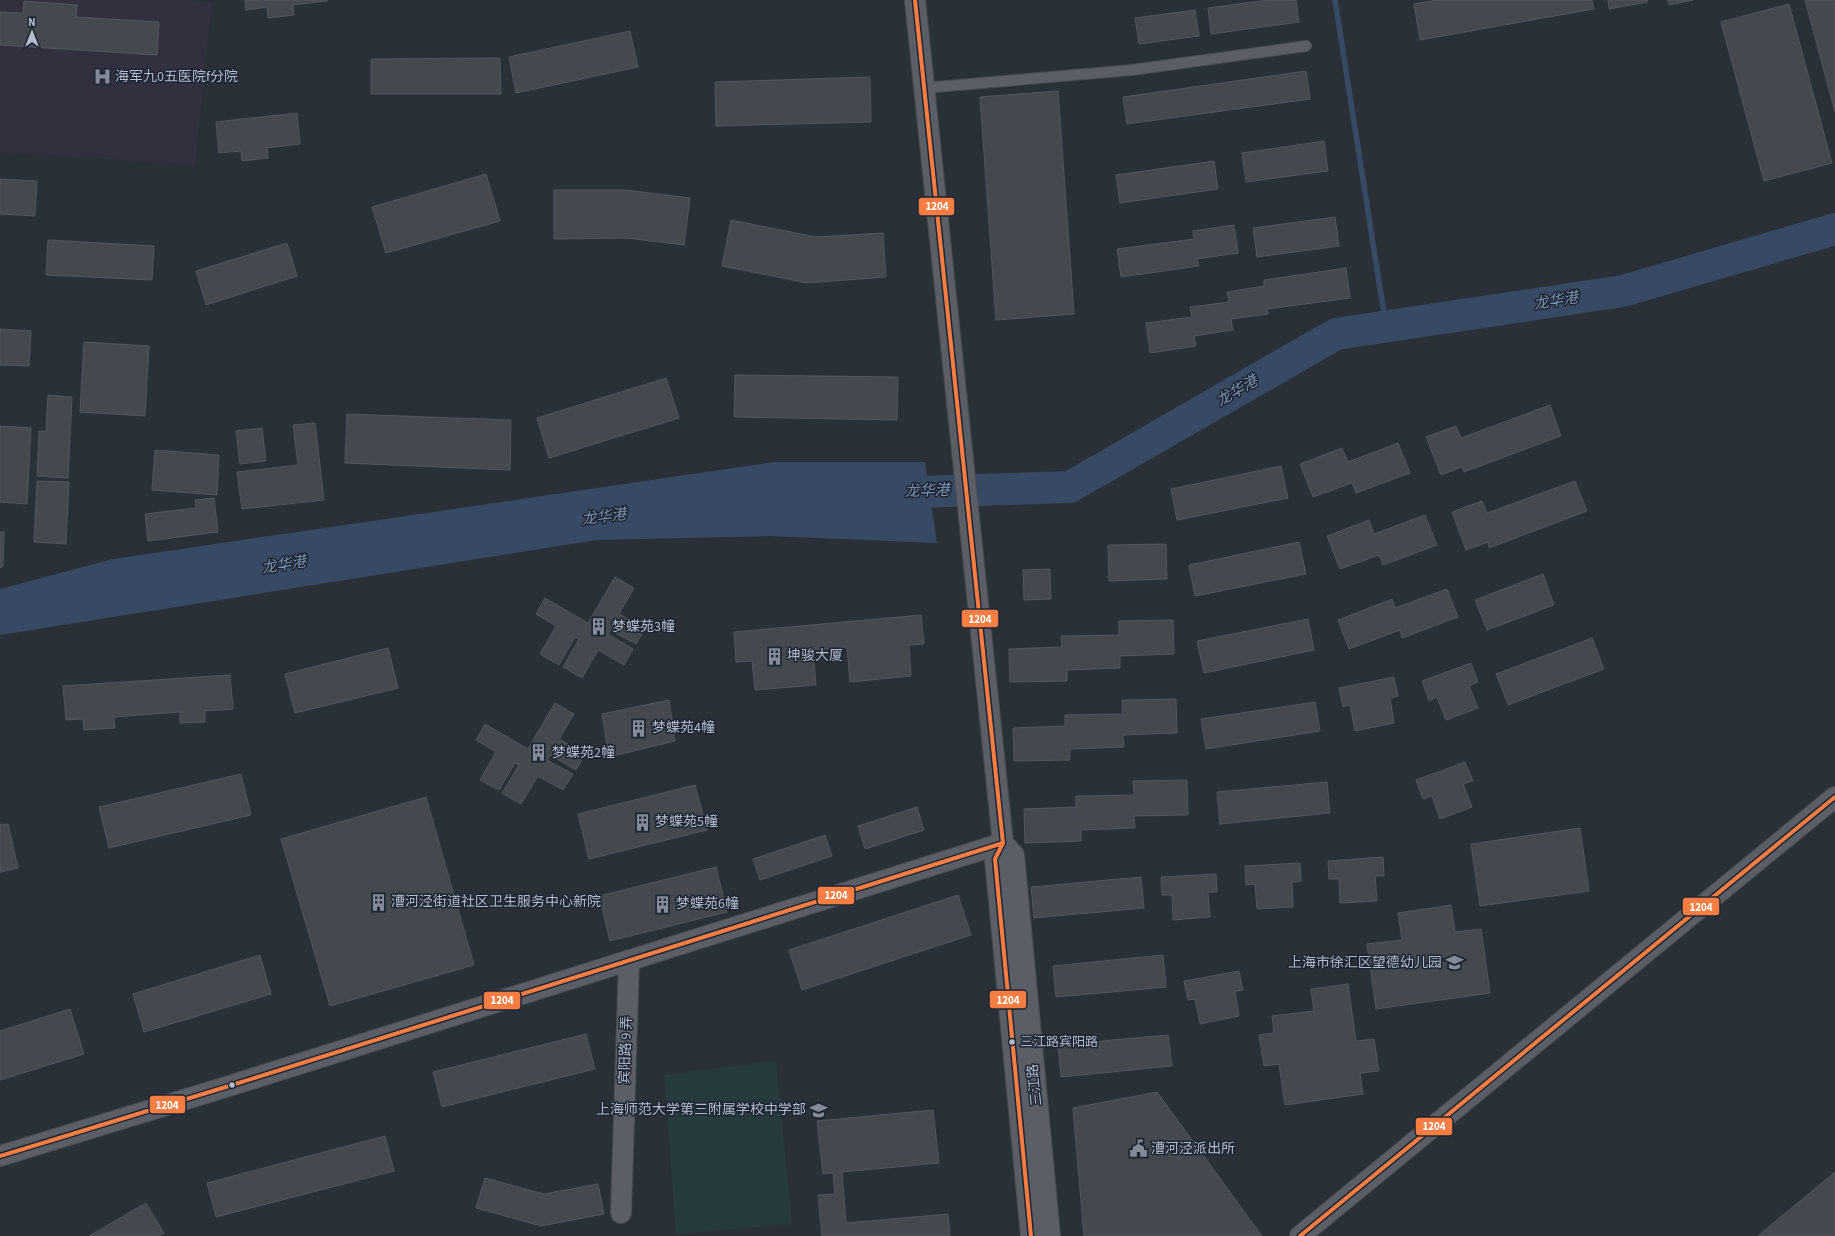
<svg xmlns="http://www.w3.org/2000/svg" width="1835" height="1236" font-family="'Source Sans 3','Noto Sans SC',sans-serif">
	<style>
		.medical { fill: #31303e }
		.green { fill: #273a3e }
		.water { fill: #384963 }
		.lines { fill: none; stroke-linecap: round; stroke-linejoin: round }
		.stream { stroke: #384963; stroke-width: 5.5 }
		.river { stroke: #384963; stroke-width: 32 }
		.building { fill: #444950; stroke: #52575f }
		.service-casing { stroke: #484c53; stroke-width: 12 }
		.minor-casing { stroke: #484c53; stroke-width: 22 }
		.service { stroke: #5a5e66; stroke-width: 10 }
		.minor { stroke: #5a5e66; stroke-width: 20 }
		.bus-1-casing { stroke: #1d2633; stroke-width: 7 }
		.bus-1 { stroke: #f77d43; stroke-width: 4 }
		.bus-dot { fill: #b4bcc9; stroke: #1d2633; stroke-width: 1.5 }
		.labels { text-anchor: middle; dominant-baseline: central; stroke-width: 3; stroke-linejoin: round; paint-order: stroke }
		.bus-label { font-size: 13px; fill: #b4bcc9; stroke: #1d2633; text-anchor: start }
		.poi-label { font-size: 14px; fill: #b4bcc9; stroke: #1d2633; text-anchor: start }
		.street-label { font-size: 14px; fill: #b4bcc9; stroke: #1d2633 }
		.water-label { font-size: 15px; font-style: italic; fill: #7c92b1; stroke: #1d2633 }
		.line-badge { stroke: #1d2633; stroke-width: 1.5 }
		.badge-label { font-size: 11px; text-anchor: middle; font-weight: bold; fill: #fff }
	</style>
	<rect width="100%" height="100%" fill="#2a3038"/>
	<path class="medical" d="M 0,0 L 185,0 L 212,2 L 195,165 L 0,152 Z"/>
	<path class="green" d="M 776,1061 L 792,1224 L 676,1234 L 664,1075 Z"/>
	<path class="water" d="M 774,462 L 925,462 L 937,543 L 770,536 L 596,540 L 0,635 L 0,589 L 113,559 Z"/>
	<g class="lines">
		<path class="stream" d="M 1335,0 L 1386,327"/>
		<path class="river" d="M 885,493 L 1070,487 L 1336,334 L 1623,291 L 1835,229"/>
	</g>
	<path class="building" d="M 245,0 L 327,0 L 327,1 L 293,5 L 294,15 L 268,18 L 267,7 L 246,10 Z
		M 1268,0 L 1296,0 L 1299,22 L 1211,34 L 1208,8 Z
		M 1437,0 L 1592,0 L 1594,9 L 1420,40 L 1414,4 Z
		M 1608,0 L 1647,0 L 1647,2 L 1609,9 Z
		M 1668,0 L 1693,0 L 1669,5 Z
		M 1805,0 L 1835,0 L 1835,112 Z
		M 24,1 L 77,5 L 76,17 L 159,22 L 157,55 L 0,45 L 0,12 L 23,13 Z
		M 1789,4 L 1832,163 L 1764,181 L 1721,22 Z
		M 1195,10 L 1199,36 L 1139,44 L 1135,18 Z
		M 630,31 L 638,67 L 516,93 L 509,57 Z
		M 500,58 L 501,94 L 371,94 L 371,59 Z
		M 1306,71 L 1310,99 L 1127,124 L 1123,97 Z
		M 870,77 L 871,122 L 716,126 L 715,82 Z
		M 1058,91 L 1074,314 L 996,320 L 980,97 Z
		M 297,113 L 300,144 L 267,148 L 268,158 L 242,161 L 241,151 L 219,153 L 216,122 Z
		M 1324,141 L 1328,171 L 1246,182 L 1242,153 Z
		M 1214,161 L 1218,189 L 1120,203 L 1116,175 Z
		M 486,174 L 500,221 L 386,253 L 372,207 Z
		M 0,179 L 37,181 L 35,216 L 0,214 Z
		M 554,190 L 626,190 L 690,198 L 684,245 L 627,238 L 554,239 Z
		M 1335,217 L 1339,246 L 1257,257 L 1253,228 Z
		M 731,220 L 816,237 L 883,233 L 886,277 L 807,283 L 722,266 Z
		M 1234,225 L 1238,253 L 1197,259 L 1199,266 L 1121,277 L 1117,249 L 1194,239 L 1193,231 Z
		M 48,240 L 154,246 L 152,280 L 46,275 Z
		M 287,243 L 297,276 L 206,305 L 196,271 Z
		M 1346,268 L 1350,298 L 1267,309 L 1268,314 L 1231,319 L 1233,330 L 1194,336 L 1196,346 L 1150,353 L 1146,323 L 1192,317 L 1190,307 L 1229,302 L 1227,292 L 1264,286 L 1264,280 Z
		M 0,329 L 31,331 L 29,366 L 0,365 Z
		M 84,342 L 149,346 L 145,416 L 80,412 Z
		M 735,375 L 898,377 L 897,420 L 734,417 Z
		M 666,378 L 679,418 L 549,458 L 537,418 Z
		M 48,395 L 72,397 L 68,478 L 37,476 L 39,431 L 46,431 Z
		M 1550,405 L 1561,436 L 1464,472 L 1462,467 L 1441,475 L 1426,437 L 1456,426 L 1461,438 Z
		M 347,414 L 511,420 L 510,470 L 345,463 Z
		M 315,423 L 324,500 L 242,509 L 237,472 L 298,465 L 293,425 Z
		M 0,426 L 31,428 L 27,504 L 0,502 Z
		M 262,428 L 266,461 L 240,464 L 236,431 Z
		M 1398,443 L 1410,473 L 1356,493 L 1352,483 L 1313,497 L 1300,464 L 1342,448 L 1348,462 Z
		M 155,450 L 219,455 L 217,495 L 152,490 Z
		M 1281,466 L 1288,498 L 1177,520 L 1171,489 Z
		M 37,481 L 69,482 L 66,544 L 34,542 Z
		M 1575,481 L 1587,511 L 1489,548 L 1488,542 L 1466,550 L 1452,512 L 1482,501 L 1487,513 Z
		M 214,498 L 218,532 L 148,541 L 145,514 L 196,508 L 195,500 Z
		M 1425,515 L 1437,545 L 1383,565 L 1379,555 L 1340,569 L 1327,536 L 1369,520 L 1374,534 Z
		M 0,532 L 4,532 L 3,566 L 0,568 Z
		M 1299,542 L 1306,574 L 1195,596 L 1189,565 Z
		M 1166,544 L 1167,579 L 1109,581 L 1108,545 Z
		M 1050,569 L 1051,599 L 1024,600 L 1023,570 Z
		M 1543,574 L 1554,605 L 1487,630 L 1475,600 Z
		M 615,577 L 634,588 L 619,614 L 645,629 L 636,644 L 610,630 L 608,634 L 633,649 L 624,665 L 598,650 L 582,678 L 563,667 L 579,639 L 575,637 L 559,665 L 540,654 L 556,626 L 536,614 L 545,598 L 588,623 Z
		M 1447,589 L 1458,617 L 1402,638 L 1400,630 L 1349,649 L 1338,620 L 1392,599 L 1395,608 Z
		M 921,615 L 924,644 L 909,645 L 911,676 L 850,682 L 847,647 L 813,650 L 816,685 L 755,690 L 752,661 L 736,662 L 734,632 Z
		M 1308,619 L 1314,650 L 1204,673 L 1197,641 Z
		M 1173,620 L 1174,654 L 1120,656 L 1120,668 L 1067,670 L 1067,681 L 1010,682 L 1009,649 L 1062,647 L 1061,636 L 1119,635 L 1119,621 Z
		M 1592,638 L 1604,669 L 1508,705 L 1496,674 Z
		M 388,648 L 398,688 L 295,713 L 285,674 Z
		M 1471,663 L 1478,682 L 1469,686 L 1478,708 L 1446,720 L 1437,697 L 1429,701 L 1422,681 Z
		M 230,675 L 233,709 L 205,711 L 205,722 L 180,723 L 180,712 L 114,717 L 115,728 L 84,730 L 83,719 L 66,720 L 63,686 Z
		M 1394,677 L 1398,696 L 1390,698 L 1394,723 L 1355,731 L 1350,705 L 1343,707 L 1339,688 Z
		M 1176,699 L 1177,733 L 1123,735 L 1124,747 L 1070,749 L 1070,760 L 1014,761 L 1013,728 L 1065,726 L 1065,715 L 1123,714 L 1122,700 Z
		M 669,700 L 675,741 L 609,757 L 602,714 Z
		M 1315,702 L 1320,731 L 1206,749 L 1201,719 Z
		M 555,703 L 574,714 L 559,739 L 585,754 L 576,770 L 550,755 L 547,760 L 573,774 L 563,790 L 538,776 L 521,804 L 502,793 L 519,765 L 515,763 L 499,790 L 480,780 L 496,752 L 476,740 L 485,724 L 528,749 Z
		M 1465,762 L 1473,781 L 1463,784 L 1472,807 L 1440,819 L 1432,796 L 1423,799 L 1416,780 Z
		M 241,774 L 251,815 L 109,848 L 99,807 Z
		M 1187,780 L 1188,815 L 1134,816 L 1135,828 L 1081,830 L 1081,841 L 1025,843 L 1024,809 L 1076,807 L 1076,796 L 1134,795 L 1133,781 Z
		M 1327,782 L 1330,813 L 1220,824 L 1217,792 Z
		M 695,785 L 707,830 L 589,859 L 578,814 Z
		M 426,797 L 474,965 L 330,1006 L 281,839 Z
		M 917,807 L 924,830 L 865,849 L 858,826 Z
		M 8,824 L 18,868 L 0,872 L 0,825 Z
		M 1580,828 L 1589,891 L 1480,906 L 1471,844 Z
		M 825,835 L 832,856 L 760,880 L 753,859 Z
		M 1383,857 L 1384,876 L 1375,876 L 1377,901 L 1340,903 L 1339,879 L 1329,879 L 1328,861 Z
		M 1300,863 L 1301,881 L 1292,882 L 1293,907 L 1257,909 L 1255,884 L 1246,885 L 1245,866 Z
		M 716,867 L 727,912 L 610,941 L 599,896 Z
		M 1216,874 L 1217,892 L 1208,892 L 1210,917 L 1173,920 L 1172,895 L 1162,895 L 1161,877 Z
		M 1141,877 L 1144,908 L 1034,918 L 1031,887 Z
		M 958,895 L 971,935 L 802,990 L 789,950 Z
		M 1451,905 L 1455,932 L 1481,929 L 1490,993 L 1376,1009 L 1367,944 L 1402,940 L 1398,913 Z
		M 260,955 L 271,994 L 144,1032 L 133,994 Z
		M 1163,955 L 1166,987 L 1056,997 L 1053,966 Z
		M 1239,971 L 1243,990 L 1235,991 L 1239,1016 L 1200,1024 L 1195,999 L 1188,1000 L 1184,981 Z
		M 1348,984 L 1356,1041 L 1374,1039 L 1379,1071 L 1360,1073 L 1363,1094 L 1285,1105 L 1279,1064 L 1264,1066 L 1259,1035 L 1274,1033 L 1272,1016 L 1314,1011 L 1311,989 Z
		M 70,1009 L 84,1054 L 0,1080 L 0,1031 Z
		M 586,1034 L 595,1069 L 442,1107 L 433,1072 Z
		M 1168,1035 L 1172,1066 L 1061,1077 L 1058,1045 Z
		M 1157,1092 L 1262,1236 L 1084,1236 L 1073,1108 Z
		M 933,1110 L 939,1163 L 842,1172 L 846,1223 L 948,1214 L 950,1236 L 822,1236 L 818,1195 L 835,1194 L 833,1173 L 823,1174 L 817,1121 Z
		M 385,1136 L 394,1171 L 216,1217 L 207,1183 Z
		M 1835,1172 L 1835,1236 L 1758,1236 Z
		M 485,1178 L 544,1194 L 598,1184 L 604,1214 L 541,1226 L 476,1208 Z
		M 146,1203 L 164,1233 L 159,1236 L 89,1236 Z"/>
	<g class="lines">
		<defs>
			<path id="service" d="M 924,88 L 1132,70 L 1306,46"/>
			<path id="minor" d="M 915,0 L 1003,843 L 995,859 L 1031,1236
				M 1003,843 L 1014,855 L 1050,1236
				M 0,1156 L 229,1086 L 1003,843
				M 621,1213 L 629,960
				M 1300,1236 L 1835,797"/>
		</defs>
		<use href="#service" class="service-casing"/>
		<use href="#minor" class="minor-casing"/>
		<use href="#service" class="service"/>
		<use href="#minor" class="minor"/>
		<defs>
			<path id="bus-1" d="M 915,0 L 1003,843 L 995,859 L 1031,1236
				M 0,1156 L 229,1086 L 1003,843
				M 1300,1236 L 1835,797"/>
		</defs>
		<use href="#bus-1" class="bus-1-casing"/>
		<use href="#bus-1" class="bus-1"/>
	</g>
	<defs>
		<symbol id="hospital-bare" viewBox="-9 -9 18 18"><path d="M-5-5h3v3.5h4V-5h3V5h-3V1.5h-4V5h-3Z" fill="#848b96" stroke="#1d2633" stroke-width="2.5" paint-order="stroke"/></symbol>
		<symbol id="building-bare" viewBox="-9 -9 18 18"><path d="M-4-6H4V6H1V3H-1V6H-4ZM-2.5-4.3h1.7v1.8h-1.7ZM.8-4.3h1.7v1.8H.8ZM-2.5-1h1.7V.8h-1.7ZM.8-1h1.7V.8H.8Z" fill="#848b96" stroke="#1d2633" stroke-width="2.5" paint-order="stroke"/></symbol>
		<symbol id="school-bare" viewBox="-9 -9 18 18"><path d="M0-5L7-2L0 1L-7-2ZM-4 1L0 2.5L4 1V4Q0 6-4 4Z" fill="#848b96" stroke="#1d2633" stroke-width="2.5" paint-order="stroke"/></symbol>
		<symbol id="civic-bare" viewBox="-9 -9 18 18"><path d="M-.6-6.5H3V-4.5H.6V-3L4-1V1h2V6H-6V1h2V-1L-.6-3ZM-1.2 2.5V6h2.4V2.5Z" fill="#848b96" stroke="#1d2633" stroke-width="2.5" paint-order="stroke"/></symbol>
	</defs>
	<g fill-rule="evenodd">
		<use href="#hospital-bare" x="90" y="64" width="25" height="25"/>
		<use href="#building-bare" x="586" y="614" width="25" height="25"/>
		<use href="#building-bare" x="762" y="644" width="25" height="25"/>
		<use href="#building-bare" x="626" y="716" width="25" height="25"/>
		<use href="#building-bare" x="526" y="740" width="25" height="25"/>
		<use href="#building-bare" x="630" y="810" width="25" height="25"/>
		<use href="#building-bare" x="366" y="890" width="25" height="25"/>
		<use href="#building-bare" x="650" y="892" width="25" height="25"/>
		<use href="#school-bare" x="1442" y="950" width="25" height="25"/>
		<use href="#school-bare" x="806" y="1098" width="25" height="25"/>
		<use href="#civic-bare" x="1126" y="1136" width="25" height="25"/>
	</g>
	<g class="bus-dot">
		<circle cx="1012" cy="1042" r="3.5"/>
		<circle cx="232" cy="1085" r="3.5"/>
	</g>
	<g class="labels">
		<g class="bus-label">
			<text x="1020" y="1042">三江路宾阳路</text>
		</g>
		<g class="poi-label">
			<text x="115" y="77">海军九0五医院f分院</text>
			<text x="612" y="627">梦蝶苑3幢</text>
			<text x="787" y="656">坤骏大厦</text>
			<text x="652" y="728">梦蝶苑4幢</text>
			<text x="552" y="753">梦蝶苑2幢</text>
			<text x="655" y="822">梦蝶苑5幢</text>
			<text x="391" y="902">漕河泾街道社区卫生服务中心新院</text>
			<text x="676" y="904">梦蝶苑6幢</text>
			<text x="1442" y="963" text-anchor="end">上海市徐汇区望德幼儿园</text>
			<text x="806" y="1110" text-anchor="end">上海师范大学第三附属学校中学部</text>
			<text x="1151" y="1149">漕河泾派出所</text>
		</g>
		<g class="street-label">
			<text transform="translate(626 1050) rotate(-88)">宾阳路 9 弄</text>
			<text transform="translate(1035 1085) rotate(-96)">三江路</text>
		</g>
		<g class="water-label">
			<text transform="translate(1556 301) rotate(-9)">龙华港</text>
			<text transform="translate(1237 391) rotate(-30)">龙华港</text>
			<text transform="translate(927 491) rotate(-2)">龙华港</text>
			<text transform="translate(604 517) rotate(-7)">龙华港</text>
			<text transform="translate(284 565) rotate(-9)">龙华港</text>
		</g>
	</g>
	<g class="line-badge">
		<rect x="918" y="197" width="37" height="19" rx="4" fill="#f77d43"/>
		<rect x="961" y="609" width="38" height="19" rx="4" fill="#f77d43"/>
		<rect x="817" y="886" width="38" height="19" rx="4" fill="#f77d43"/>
		<rect x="1682" y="897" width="38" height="19" rx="4" fill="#f77d43"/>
		<rect x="989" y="990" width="38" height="19" rx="4" fill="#f77d43"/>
		<rect x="483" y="991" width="38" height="19" rx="4" fill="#f77d43"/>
		<rect x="149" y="1095" width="37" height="19" rx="4" fill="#f77d43"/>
		<rect x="1415" y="1117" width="38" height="19" rx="4" fill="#f77d43"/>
	</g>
	<g class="badge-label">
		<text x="937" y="210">1204</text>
		<text x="980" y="623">1204</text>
		<text x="836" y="899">1204</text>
		<text x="1701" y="911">1204</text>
		<text x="1008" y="1004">1204</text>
		<text x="502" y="1004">1204</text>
		<text x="167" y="1109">1204</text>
		<text x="1434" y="1130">1204</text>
	</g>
	<g transform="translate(32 32)" stroke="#1d2633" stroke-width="3" paint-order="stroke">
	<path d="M0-3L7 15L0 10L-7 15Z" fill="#b4bcc9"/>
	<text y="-6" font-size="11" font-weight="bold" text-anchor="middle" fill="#b4bcc9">N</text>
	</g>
</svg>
